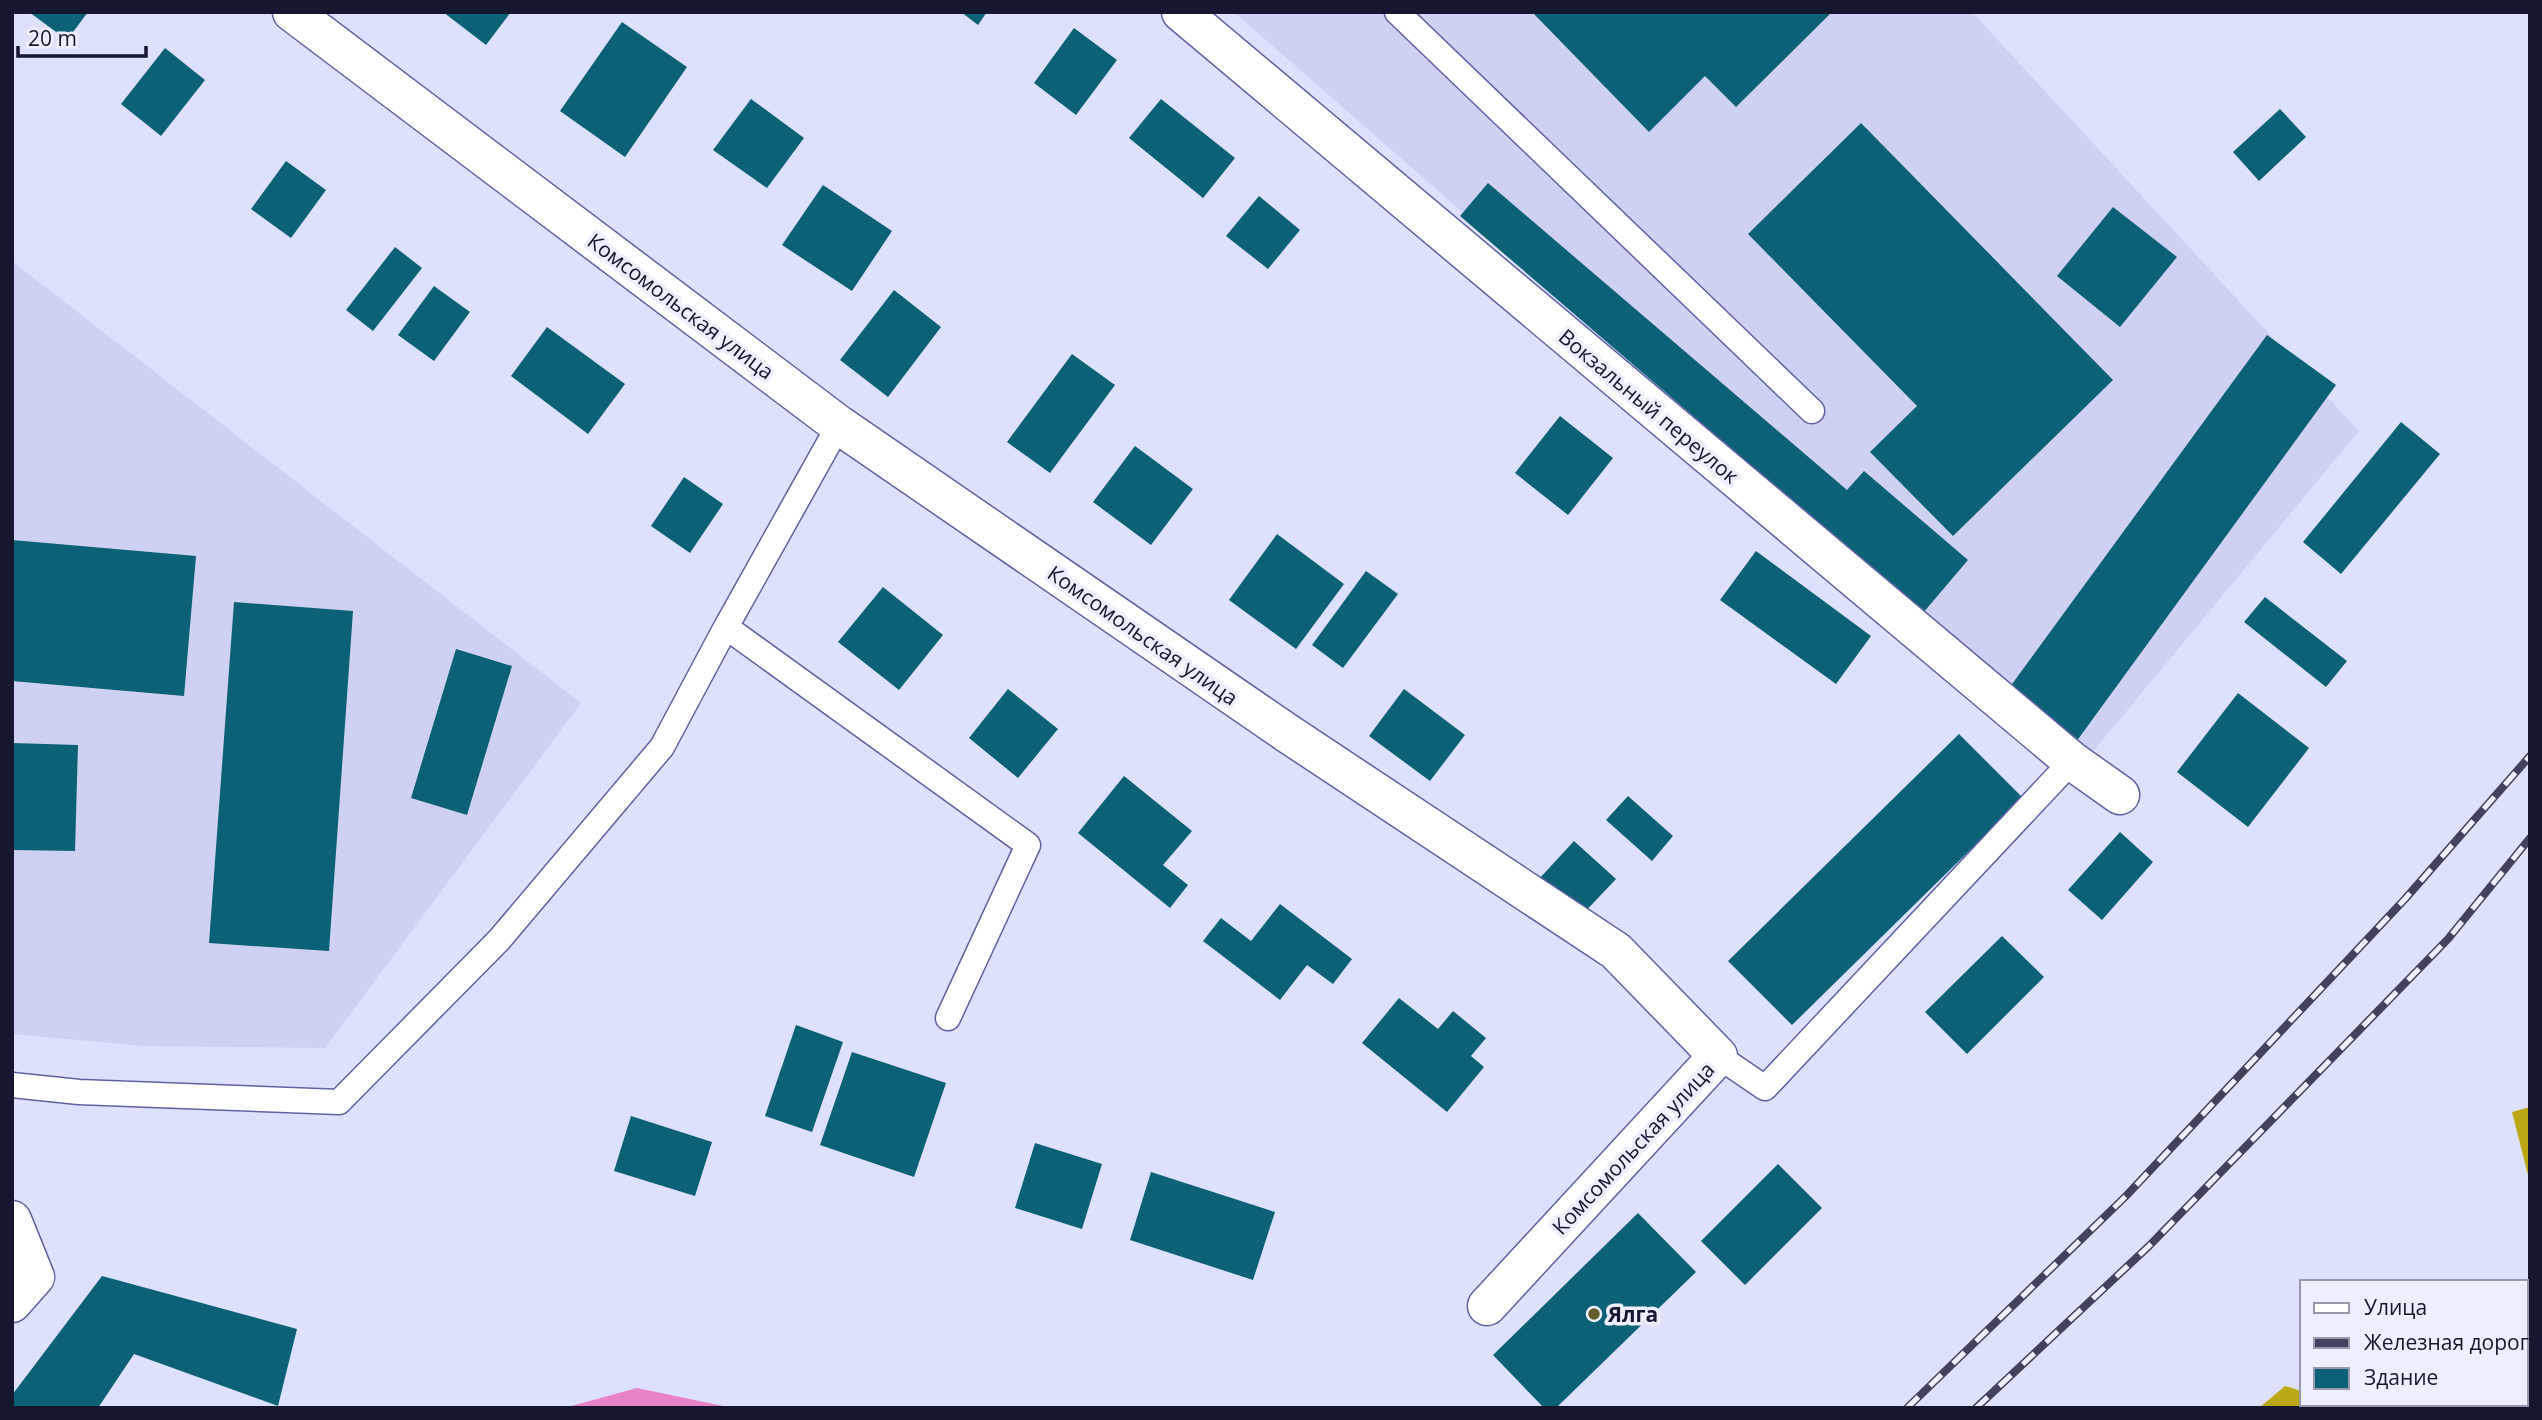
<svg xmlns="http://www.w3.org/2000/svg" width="2542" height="1420" font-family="'Open Sans',sans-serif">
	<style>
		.built { fill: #ced1f1 }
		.forest { fill: #bca817 }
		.water { fill: #e783c6 }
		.building { fill: #0c6176 }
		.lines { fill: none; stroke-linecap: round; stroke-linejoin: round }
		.service-casing { stroke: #5f62a2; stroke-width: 27 }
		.minor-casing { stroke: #5f62a2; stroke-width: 41 }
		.service { stroke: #fff; stroke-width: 24 }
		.minor { stroke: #fff; stroke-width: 38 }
		.rail-casing { stroke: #41425d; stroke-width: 8 }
		.rail { stroke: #edeffe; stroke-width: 5; stroke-dasharray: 16; stroke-linecap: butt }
		.poi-dot { fill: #665e2a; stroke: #edeffe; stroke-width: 2.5 }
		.labels { text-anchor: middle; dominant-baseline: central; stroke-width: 7; stroke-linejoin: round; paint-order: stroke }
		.street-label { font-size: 21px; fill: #151630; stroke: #edeffe }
		.poi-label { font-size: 21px; font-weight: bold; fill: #151630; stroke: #edeffe; text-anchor: start }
	</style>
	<rect width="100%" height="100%" fill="#dee1fe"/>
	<path class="built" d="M 1234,12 L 1972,12 L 2359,431 L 2087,759 Z
		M 12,261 L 581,703 L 325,1048 L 143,1046 L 12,1034 Z"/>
	<path class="forest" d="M 2530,1107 L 2530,1183 L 2512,1112 Z
		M 2285,1386 L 2302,1391 L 2302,1404 L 2327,1404 L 2331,1408 L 2259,1408 Z
		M 2358,1404 L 2459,1404 L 2466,1408 L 2362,1408 Z"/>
	<path class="water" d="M 637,1388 L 733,1408 L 564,1408 Z"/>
	<path class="building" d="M 29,12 L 88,12 L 67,40 Z
		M 443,12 L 511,12 L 486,45 Z
		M 961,12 L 987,12 L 978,25 Z
		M 1532,12 L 1832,12 L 1736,107 L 1705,76 L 1649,132 Z
		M 622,22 L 687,67 L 625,157 L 560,111 Z
		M 1074,28 L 1117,60 L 1076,115 L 1034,83 Z
		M 165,48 L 205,80 L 161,136 L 121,104 Z
		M 751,99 L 804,138 L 767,188 L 713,150 Z
		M 1161,99 L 1235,158 L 1203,198 L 1129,138 Z
		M 2280,109 L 2306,137 L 2259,181 L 2233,152 Z
		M 1861,123 L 2113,380 L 1953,536 L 1870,452 L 1917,406 L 1748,234 Z
		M 286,161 L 326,190 L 291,238 L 251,209 Z
		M 1488,183 L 1847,490 L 1864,471 L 1968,560 L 1923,613 L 1460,216 Z
		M 823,185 L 892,231 L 852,291 L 782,245 Z
		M 1259,196 L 1300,230 L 1268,269 L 1226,236 Z
		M 2113,207 L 2177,257 L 2120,327 L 2057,276 Z
		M 395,247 L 422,268 L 373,331 L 346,310 Z
		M 434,286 L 470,312 L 434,361 L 398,335 Z
		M 894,290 L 941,327 L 888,397 L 840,360 Z
		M 547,327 L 625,384 L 588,434 L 511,376 Z
		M 2267,335 L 2336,385 L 2076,742 L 2007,691 Z
		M 1072,354 L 1115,385 L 1050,473 L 1007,442 Z
		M 1560,416 L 1613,458 L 1568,515 L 1515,473 Z
		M 2401,422 L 2440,454 L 2341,574 L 2303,542 Z
		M 1135,446 L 1193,489 L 1151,545 L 1093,502 Z
		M 684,477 L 723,504 L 690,553 L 651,526 Z
		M 1277,534 L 1344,584 L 1296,649 L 1229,600 Z
		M 12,540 L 196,556 L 184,696 L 12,681 Z
		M 1756,551 L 1871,636 L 1836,684 L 1720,600 Z
		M 1366,571 L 1398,594 L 1343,668 L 1312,645 Z
		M 883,587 L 943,635 L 899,690 L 838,642 Z
		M 2265,597 L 2347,661 L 2326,687 L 2244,622 Z
		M 234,602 L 353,611 L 329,951 L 209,943 Z
		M 456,649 L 512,666 L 467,815 L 411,798 Z
		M 1008,689 L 1058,729 L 1018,778 L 969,738 Z
		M 1404,689 L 1465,735 L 1430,781 L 1369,736 Z
		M 2238,693 L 2309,748 L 2248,827 L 2177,772 Z
		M 1959,734 L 2023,798 L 1792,1025 L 1728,961 Z
		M 12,743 L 78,745 L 75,851 L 12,850 Z
		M 1124,776 L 1192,831 L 1163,865 L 1188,885 L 1170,908 L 1078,833 Z
		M 1628,796 L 1673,836 L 1652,861 L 1606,820 Z
		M 2120,832 L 2153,862 L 2102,920 L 2068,890 Z
		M 1574,841 L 1616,879 L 1580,917 L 1539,879 Z
		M 1280,904 L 1352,959 L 1333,984 L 1307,965 L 1280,1000 L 1203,941 L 1221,918 L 1251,941 Z
		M 2002,936 L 2044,977 L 1967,1054 L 1925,1012 Z
		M 1399,998 L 1438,1029 L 1453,1011 L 1486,1038 L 1471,1056 L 1484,1067 L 1447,1112 L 1362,1043 Z
		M 796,1025 L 843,1042 L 812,1132 L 765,1116 Z
		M 852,1052 L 946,1083 L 914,1177 L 820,1145 Z
		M 631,1116 L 712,1142 L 695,1196 L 614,1171 Z
		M 1035,1143 L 1102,1164 L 1082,1229 L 1015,1208 Z
		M 1778,1164 L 1822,1208 L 1745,1285 L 1701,1241 Z
		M 1151,1172 L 1275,1212 L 1253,1280 L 1130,1240 Z
		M 1638,1213 L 1696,1272 L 1556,1408 L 1544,1408 L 1493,1355 Z
		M 102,1276 L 297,1329 L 278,1406 L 134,1354 L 98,1408 L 12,1408 L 12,1395 Z"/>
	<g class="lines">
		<defs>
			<path id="service" d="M 1397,12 L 1812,411
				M 839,425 L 726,627 L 1028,845 L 948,1018
				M 1718,1056 L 1765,1088 L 2072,761
				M 12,1085 L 79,1092 L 339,1102 L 499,940 L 662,747 L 726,627"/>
			<path id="minor" d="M 292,12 L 839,425 L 1287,733 L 1616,951 L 1718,1056 L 1487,1306
				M 1181,12 L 2072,761 L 2120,795
				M 12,1220 L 35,1277 L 12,1303"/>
		</defs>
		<use href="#service" class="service-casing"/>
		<use href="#minor" class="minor-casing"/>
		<use href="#service" class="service"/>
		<use href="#minor" class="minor"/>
		<defs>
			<path id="rail" d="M 1907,1408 L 2126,1196 L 2405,899 L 2530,756
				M 1976,1408 L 2149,1246 L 2448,939 L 2530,838"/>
		</defs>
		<use href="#rail" class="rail-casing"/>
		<use href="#rail" class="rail"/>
	</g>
	<circle class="poi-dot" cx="1594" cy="1314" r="7"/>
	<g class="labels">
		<g class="street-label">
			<text transform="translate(681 306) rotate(37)">Комсомольская улица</text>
			<text transform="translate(1649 406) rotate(40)">Вокзальный переулок</text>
			<text transform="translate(1143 635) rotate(35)">Комсомольская улица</text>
			<text transform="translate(1633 1148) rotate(-47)">Комсомольская улица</text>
		</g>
		<g class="poi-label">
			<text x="1608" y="1314">Ялга</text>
		</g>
	</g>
	<rect width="2542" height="1420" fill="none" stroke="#151630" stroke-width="28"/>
	<rect x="2300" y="1280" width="228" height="126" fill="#edeffe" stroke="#9798ac" stroke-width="2"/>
	<rect x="2314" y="1303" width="35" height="10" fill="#ffffff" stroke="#9798ac" stroke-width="2"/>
	<text x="2364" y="1315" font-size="21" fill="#151630">Улица</text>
	<rect x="2314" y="1338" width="35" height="10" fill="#41425d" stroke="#9798ac" stroke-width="2"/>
	<text x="2364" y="1350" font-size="21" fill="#151630">Железная дорога</text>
	<rect x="2314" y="1368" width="35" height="21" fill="#0c6176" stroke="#9798ac" stroke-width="2"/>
	<text x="2364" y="1385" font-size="21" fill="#151630">Здание</text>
	<path d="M18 46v10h128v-10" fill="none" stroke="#151630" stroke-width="3.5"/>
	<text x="28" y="46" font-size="21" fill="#151630" stroke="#edeffe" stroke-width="5" paint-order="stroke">20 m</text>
</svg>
